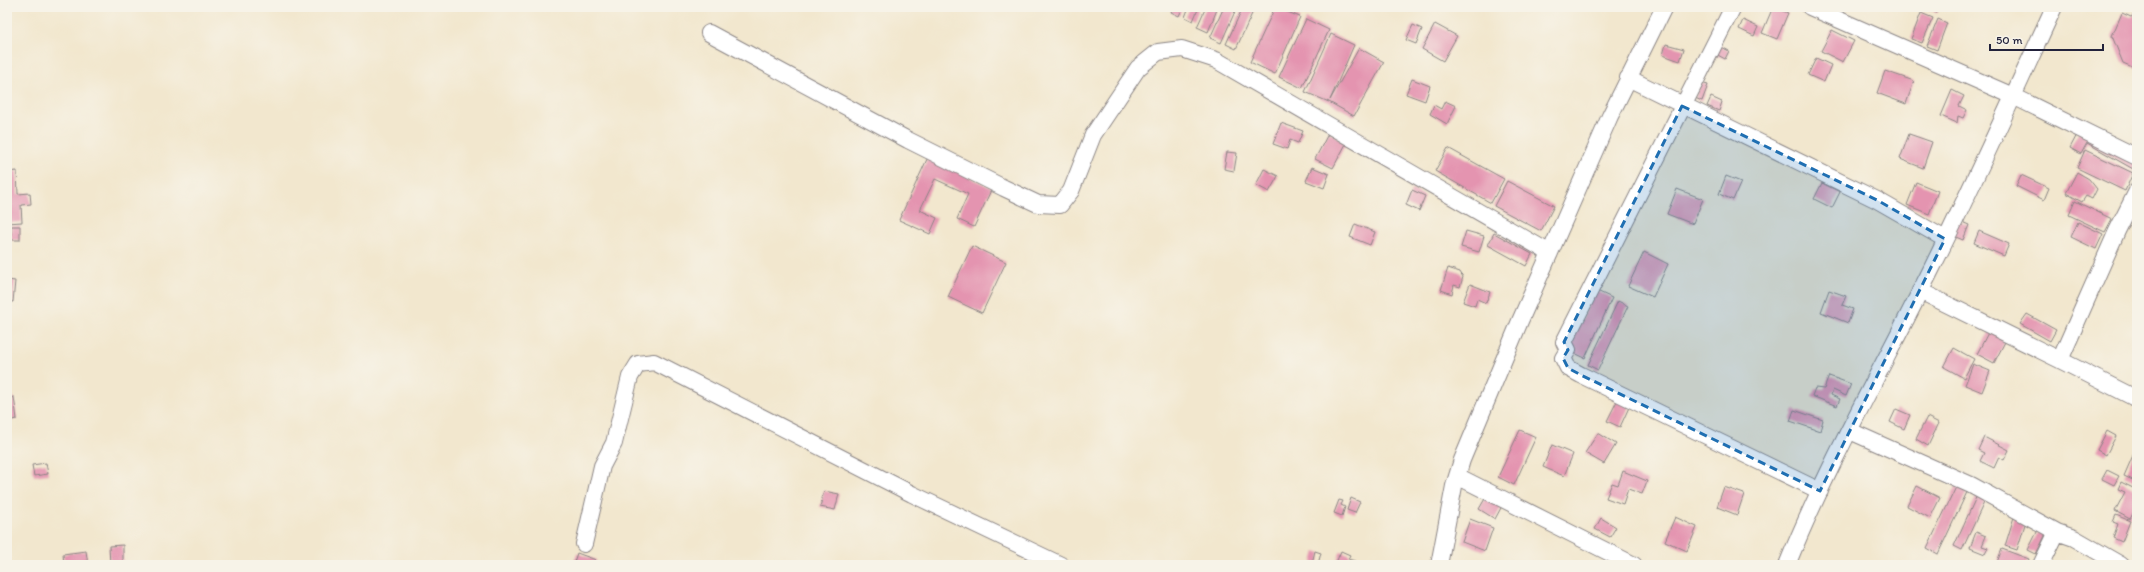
<svg xmlns="http://www.w3.org/2000/svg" width="2144" height="572" font-family="Itim,sans-serif">
	<style>
		.building { fill: #e494b0 }
		.lines { fill: none; stroke-linecap: round; stroke-linejoin: round }
		.street-casing { stroke: #8a8484; stroke-width: 18 }
		.street { stroke: #fff; stroke-width: 16 }
		.marked { fill: #1f6fb2; fill-opacity: 0.2; stroke: #1f6fb2; stroke-width: 3; stroke-dasharray: 8 5; stroke-linejoin: round }
	</style>
	<rect width="100%" height="100%" fill="#f7f3e8"/>
	<filter id="ink" filterUnits="userSpaceOnUse"><feTurbulence type="fractalNoise" baseFrequency=".025" numOctaves="2"/><feDisplacementMap in="SourceGraphic" scale="8" xChannelSelector="R" yChannelSelector="G"/><feConvolveMatrix kernelMatrix="1 2 1 2 8 2 1 2 1" color-interpolation-filters="sRGB"/></filter>
	<filter id="wash" filterUnits="userSpaceOnUse"><feTurbulence type="fractalNoise" baseFrequency=".012" numOctaves="4" result="noise"/><feDisplacementMap in="SourceGraphic" scale="16" xChannelSelector="R" yChannelSelector="G"/><feGaussianBlur stdDeviation="0.9" result="paint"/><feColorMatrix in="noise" values="0 0 0 0 0 0 0 0 0 0 0 0 0 0 0 0 0 1.4 0 .05"/><feComposite in="paint" operator="in"/></filter>
	<g filter="url(#wash)">
		<rect width="100%" height="100%" fill="#f2e7ce"/>
		<g id="blocks">
			<path class="building" d="M 1173,7 L 1183,7 L 1179,16 L 1171,12 Z
				M 1189,7 L 1199,7 L 1193,21 L 1185,17 Z
				M 1206,7 L 1218,7 L 1208,32 L 1197,27 Z
				M 1224,7 L 1237,7 L 1221,43 L 1210,38 Z
				M 1243,7 L 1255,7 L 1236,49 L 1226,44 Z
				M 1275,7 L 1300,17 L 1275,74 L 1250,62 Z
				M 1773,7 L 1788,13 L 1777,39 L 1762,33 Z
				M 1923,7 L 1940,7 L 1937,13 Z
				M 1921,13 L 1933,18 L 1922,43 L 1911,39 Z
				M 2122,13 L 2131,17 L 2137,14 L 2137,69 L 2123,63 L 2112,36 Z
				M 1306,19 L 1329,30 L 1302,88 L 1279,77 Z
				M 1938,19 L 1947,23 L 1937,50 L 1927,46 Z
				M 1743,20 L 1758,27 L 1754,36 L 1739,29 Z
				M 1435,24 L 1457,36 L 1443,61 L 1422,49 Z
				M 1413,25 L 1422,29 L 1416,44 L 1406,40 Z
				M 1832,30 L 1854,41 L 1843,62 L 1821,51 Z
				M 1331,34 L 1354,45 L 1330,100 L 1359,48 L 1384,62 L 1354,116 L 1329,102 L 1305,92 Z
				M 1666,44 L 1684,49 L 1680,61 L 1663,55 Z
				M 1718,45 L 1729,51 L 1725,59 L 1714,53 Z
				M 1816,58 L 1831,65 L 1824,82 L 1808,75 Z
				M 1885,71 L 1914,81 L 1906,104 L 1877,93 Z
				M 1412,79 L 1430,86 L 1425,101 L 1406,94 Z
				M 1701,83 L 1708,85 L 1702,101 L 1695,98 Z
				M 1952,90 L 1964,96 L 1959,106 L 1967,110 L 1963,118 L 1958,116 L 1957,123 L 1941,116 Z
				M 1711,97 L 1722,102 L 1719,111 L 1707,106 Z
				M 1445,101 L 1456,106 L 1447,124 L 1430,114 L 1434,105 L 1441,109 Z
				M 1281,123 L 1303,131 L 1298,143 L 1290,140 L 1287,149 L 1273,144 Z
				M 2079,131 L 2137,163 L 2135,170 L 2087,143 L 2081,154 L 2070,148 Z
				M 1329,132 L 1347,142 L 1333,168 L 1315,159 Z
				M 1909,134 L 1932,142 L 1923,168 L 1900,159 Z
				M 1448,148 L 1504,179 L 1491,203 L 1435,171 Z
				M 2085,150 L 2133,173 L 2125,191 L 2077,168 Z
				M 1227,152 L 1237,153 L 1234,171 L 1224,169 Z
				M 928,157 L 992,188 L 974,227 L 957,219 L 968,194 L 935,179 L 920,210 L 937,218 L 930,234 L 899,220 Z
				M 1312,167 L 1329,174 L 1324,188 L 1306,181 Z
				M 1264,169 L 1278,176 L 1269,192 L 1256,185 Z
				M 17,171 L 18,194 L 30,193 L 31,204 L 21,205 L 22,222 L 7,223 L 7,172 Z
				M 2077,172 L 2089,179 L 2097,189 L 2092,199 L 2086,196 L 2082,202 L 2066,193 Z
				M 2021,175 L 2049,188 L 2044,200 L 2016,186 Z
				M 1726,176 L 1741,182 L 1733,200 L 1719,194 Z
				M 1507,181 L 1554,206 L 1541,231 L 1494,206 Z
				M 1916,182 L 1938,191 L 1929,214 L 1907,205 Z
				M 1822,183 L 1840,192 L 1832,208 L 1814,199 Z
				M 1677,189 L 1703,199 L 1693,224 L 1667,214 Z
				M 1412,190 L 1425,196 L 1419,211 L 1406,205 Z
				M 2075,201 L 2112,219 L 2105,232 L 2069,215 Z
				M 1957,220 L 1969,225 L 1963,240 L 1951,235 Z
				M 2078,222 L 2103,234 L 2096,249 L 2071,237 Z
				M 1355,224 L 1375,232 L 1370,245 L 1350,237 Z
				M 11,226 L 20,226 L 20,240 L 11,240 Z
				M 1466,231 L 1484,236 L 1479,252 L 1461,247 Z
				M 1979,231 L 2009,244 L 2004,256 L 1974,243 Z
				M 1494,233 L 1532,254 L 1526,266 L 1488,245 Z
				M 972,246 L 1006,262 L 982,313 L 948,297 Z
				M 1644,252 L 1668,264 L 1653,297 L 1628,286 Z
				M 1448,268 L 1460,272 L 1463,277 L 1460,287 L 1454,285 L 1452,294 L 1441,290 Z
				M 7,280 L 15,281 L 13,302 L 7,301 Z
				M 1470,284 L 1490,292 L 1486,303 L 1477,299 L 1475,306 L 1463,302 Z
				M 1595,290 L 1612,298 L 1585,358 L 1568,350 Z
				M 1829,290 L 1846,296 L 1842,305 L 1853,309 L 1848,323 L 1821,312 Z
				M 1618,301 L 1628,306 L 1598,370 L 1588,365 Z
				M 2027,314 L 2056,330 L 2050,341 L 2020,324 Z
				M 1990,329 L 2007,338 L 1994,363 L 1977,354 Z
				M 1954,348 L 1974,359 L 1964,378 L 1944,367 Z
				M 1973,364 L 1990,371 L 1982,392 L 1965,385 Z
				M 1829,376 L 1851,384 L 1846,396 L 1833,390 L 1831,395 L 1840,399 L 1837,406 L 1812,396 L 1815,388 L 1824,389 Z
				M 14,397 L 17,419 L 7,421 L 7,398 Z
				M 1619,397 L 1631,403 L 1620,427 L 1607,421 Z
				M 1896,409 L 1910,415 L 1904,429 L 1890,422 Z
				M 1794,410 L 1823,420 L 1820,431 L 1790,421 Z
				M 1927,417 L 1939,423 L 1928,446 L 1916,439 Z
				M 1520,430 L 1536,437 L 1514,485 L 1498,477 Z
				M 2107,431 L 2116,436 L 2106,455 L 2097,450 Z
				M 1598,433 L 1616,444 L 1604,464 L 1585,453 Z
				M 1984,437 L 2009,450 L 2004,460 L 1999,457 L 1994,468 L 1980,461 L 1984,453 L 1978,450 Z
				M 1552,445 L 1573,454 L 1564,476 L 1543,467 Z
				M 2137,446 L 2137,482 L 2124,476 Z
				M 46,463 L 48,474 L 34,476 L 32,465 Z
				M 2107,470 L 2119,476 L 2114,485 L 2102,479 Z
				M 1623,471 L 1647,481 L 1642,494 L 1628,489 L 1623,504 L 1606,498 L 1612,483 L 1618,485 Z
				M 2121,482 L 2137,490 L 2137,506 L 2130,519 L 2115,511 L 2125,492 L 2118,489 Z
				M 1957,485 L 1968,490 L 1938,554 L 1927,548 Z
				M 1917,486 L 1940,498 L 1930,518 L 1907,506 Z
				M 1724,487 L 1744,494 L 1737,515 L 1717,507 Z
				M 824,491 L 839,494 L 835,510 L 820,507 Z
				M 1978,493 L 1988,494 L 1962,550 L 1954,546 Z
				M 1486,497 L 1502,506 L 1495,519 L 1479,509 Z
				M 1351,498 L 1360,502 L 1355,513 L 1347,510 Z
				M 1339,500 L 1343,501 L 1341,505 L 1345,507 L 1342,516 L 1334,513 Z
				M 2116,515 L 2130,521 L 2122,542 L 2113,538 L 2118,524 L 2113,522 Z
				M 1675,517 L 1697,527 L 1687,551 L 1665,541 Z
				M 2014,517 L 2026,521 L 2017,550 L 2005,546 Z
				M 1601,518 L 1616,527 L 1610,537 L 1595,529 Z
				M 1470,519 L 1493,528 L 1485,551 L 1462,542 Z
				M 2039,528 L 2047,532 L 2036,554 L 2028,550 Z
				M 1976,532 L 1986,536 L 1982,546 L 1988,548 L 1985,554 L 1970,548 Z
				M 123,545 L 123,565 L 110,565 L 109,546 Z
				M 2002,549 L 2029,559 L 2027,565 L 1996,565 Z
				M 86,551 L 88,565 L 64,565 L 63,554 Z
				M 1315,551 L 1321,553 L 1318,564 L 1312,563 Z
				M 1341,551 L 1350,555 L 1348,559 L 1355,561 L 1354,565 L 1335,565 Z
				M 577,553 L 596,560 L 595,565 L 573,565 Z"/>
		</g>
	</g>
	<g filter="url(#ink)">
		<use href="#blocks" fill-opacity="0" stroke="#8a8484" stroke-width="1"/>
		<g class="lines">
			<defs>
				<path id="street" d="M 1733,7 L 1564,342 L 1568,350 L 1563,358 L 1568,368 L 1581,375 L 1820,491
					M 1810,7 L 2013,96 L 2137,157
					M 709,33 L 908,140 L 1004,188 L 1038,204 L 1060,205 L 1071,191 L 1093,135 L 1138,68 L 1158,52 L 1182,49 L 1216,60 L 1550,253
					M 1628,78 L 1877,200 L 1945,239
					M 2137,191 L 2117,231 L 2060,360 L 2137,399
					M 1920,291 L 2060,360
					M 1850,431 L 1971,485 L 2057,532
					M 1457,476 L 1634,565
					M 584,544 L 602,466 L 614,443 L 630,377 L 638,364 L 654,362 L 912,494 L 1061,565
					M 1439,565 L 1454,486 L 1462,460 L 1520,321 L 1610,116 L 1664,7
					M 1787,565 C 1829,462 1884,365 1933,266 C 1975,181 2014,94 2054,7
					M 2041,565 L 2057,532 L 2074,538 L 2121,565"/>
			</defs>
			<use href="#street" class="street-casing"/>
			<use href="#street" class="street"/>
		</g>
	</g>
	<path class="marked" d="M 1682,106 L 1877,200 L 1945,239 L 1820,491 L 1581,375 L 1568,368 L 1563,358 L 1568,350 L 1564,342 Z"/>
	<rect width="2144" height="572" fill="none" stroke="#f7f3e8" stroke-width="24"/>
	<path d="M1990 44v6h113v-6" fill="none" stroke="#22223b" stroke-width="2"/>
	<text x="1996" y="44" font-size="12" fill="#22223b" stroke="#f7f3e8" stroke-width="3" paint-order="stroke">50 m</text>
</svg>
